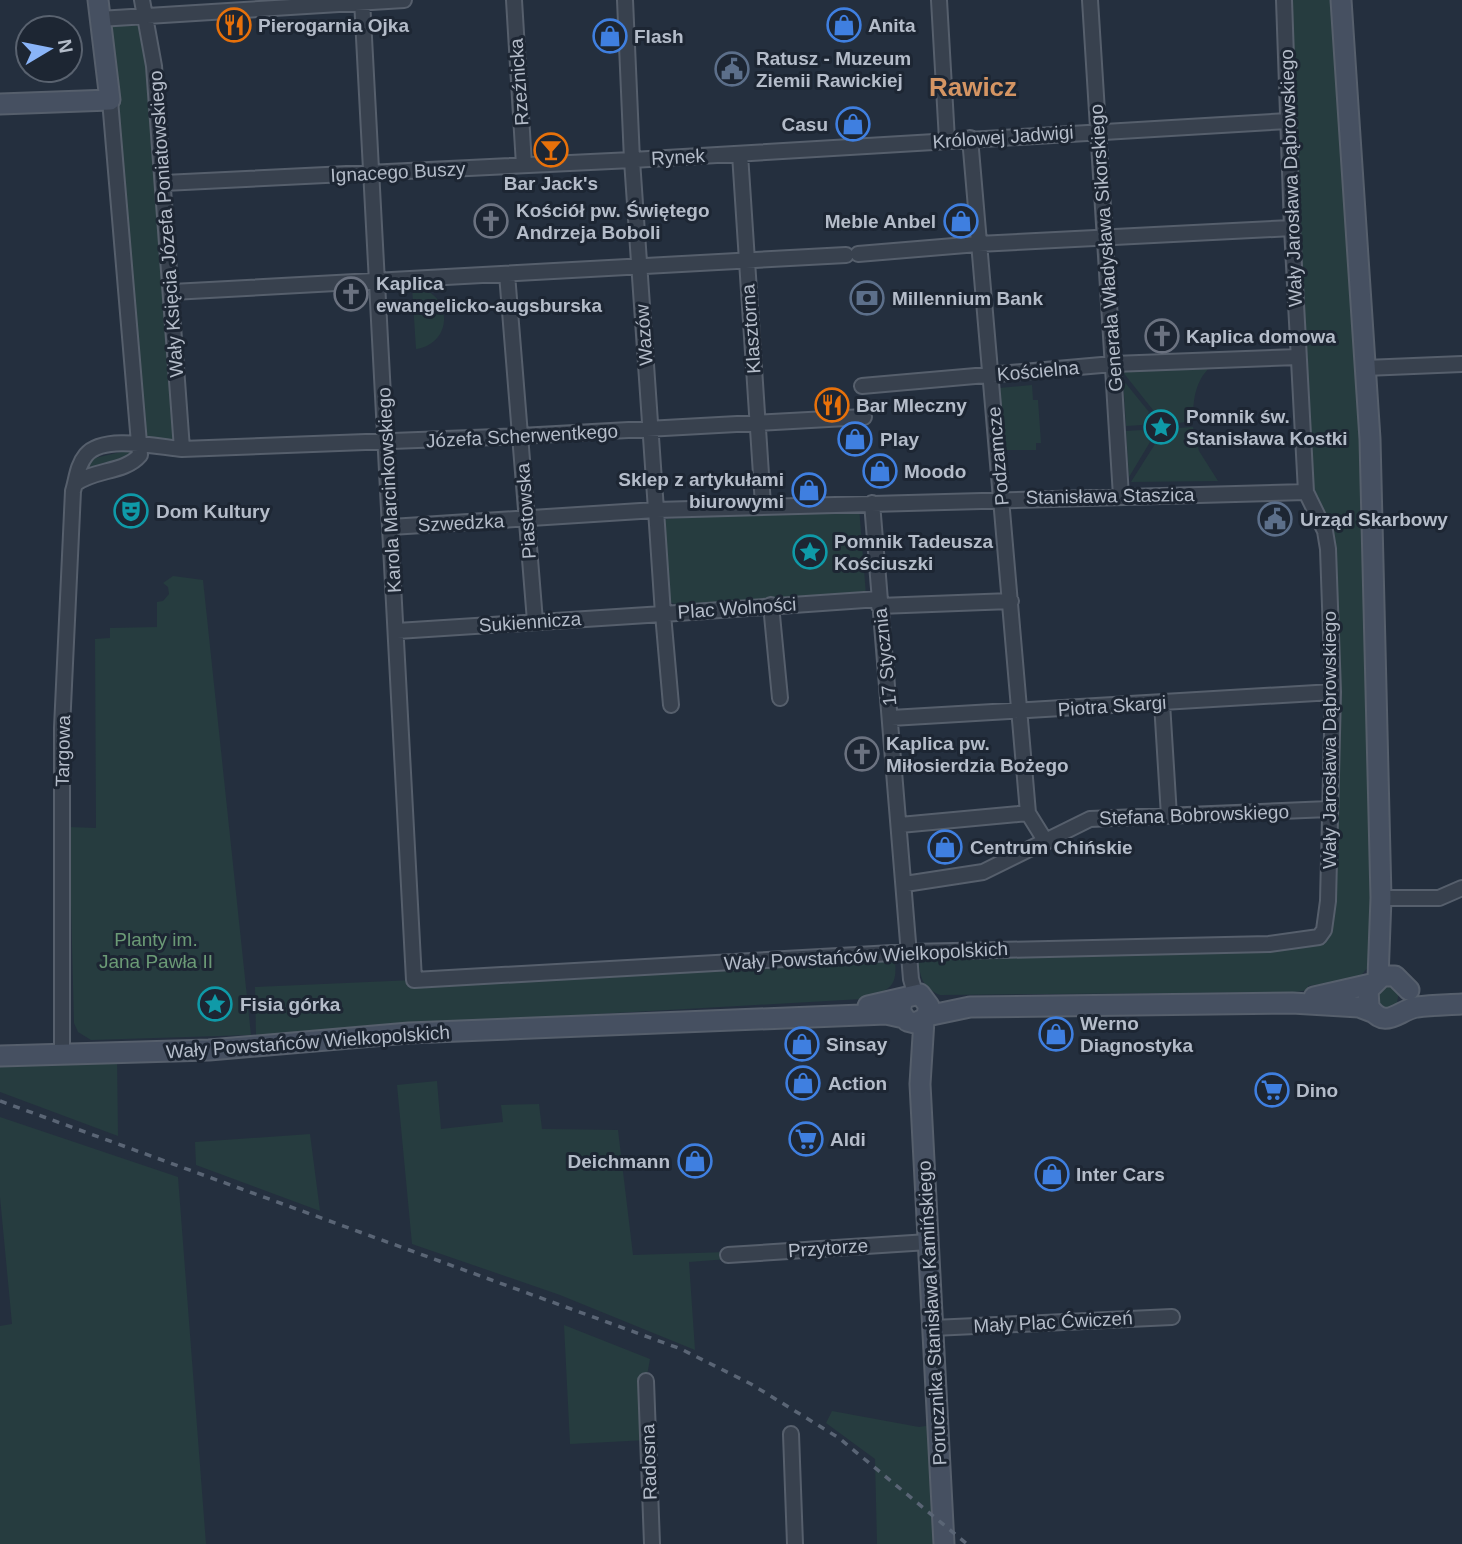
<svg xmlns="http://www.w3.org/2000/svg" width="1462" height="1544" font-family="Helvetica,sans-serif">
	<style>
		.green { fill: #263c3f }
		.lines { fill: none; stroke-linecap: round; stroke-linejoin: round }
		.street-casing { stroke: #565f6c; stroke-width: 18 }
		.secondary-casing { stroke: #565f6c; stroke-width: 23 }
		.street { stroke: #38414e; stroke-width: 14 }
		.secondary { stroke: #465061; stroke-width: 19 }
		.rail { stroke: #5a6575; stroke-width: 3.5; stroke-dasharray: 7 7; stroke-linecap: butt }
		.labels { text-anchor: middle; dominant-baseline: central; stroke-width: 6; stroke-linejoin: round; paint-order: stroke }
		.poi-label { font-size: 19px; font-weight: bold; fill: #b4bcc9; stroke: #1d2633; text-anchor: start }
		.street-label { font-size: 19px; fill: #b4bcc9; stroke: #1d2633 }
		.park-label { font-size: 19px; fill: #6b9a76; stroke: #1d2633 }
		.district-label { font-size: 26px; font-weight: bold; fill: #d59563; stroke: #1d2633 }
	</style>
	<rect width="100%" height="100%" fill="#242f3e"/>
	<path class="green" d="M 1288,0 L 1334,0 L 1362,445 L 1372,796 L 1369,966 L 1359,978 L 1308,986 L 1308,990 L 1296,992 L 940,995 C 921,987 920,976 918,957 L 1322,942 L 1333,550 L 1313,493 Z
		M 127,22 L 136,24 L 141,30 L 151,89 L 178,428 L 174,439 L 148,438 L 143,430 L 111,26 Z
		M 412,287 C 452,289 456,343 416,349 Z
		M 1214,364 C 1195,378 1193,400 1193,421 L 1178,423 L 1168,410 L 1153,410 L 1122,371 Z
		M 1123,380 L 1149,412 L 1142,425 L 1126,426 Z
		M 1032,385 L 1033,400 L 1038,400 L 1041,443 L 1036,443 L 1036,450 L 1005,450 L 999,388 Z
		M1149 427a11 11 0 1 1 22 0a11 11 0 1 1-22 0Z
		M 1193,427 L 1199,451 L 1218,481 L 1131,482 L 1155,444 L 1171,441 L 1178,428 Z
		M 1142,430 L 1150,442 L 1129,477 L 1126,431 Z
		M 129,450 L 130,456 L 85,468 L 91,459 Z
		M 859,507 L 866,595 L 675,604 L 668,601 L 664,521 L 667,519 Z
		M 173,576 L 203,580 L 251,1035 L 91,1040 L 78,1032 L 74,1023 L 69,827 L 96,828 L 95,639 L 110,638 L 110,628 L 157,627 L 157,602 L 163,601 L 169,594 L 168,587 L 163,583 Z
		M 895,959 C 896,975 897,987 879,993 L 879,998 L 423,1024 L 256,1037 L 255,987 Z
		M 1390,983 L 1399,991 L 1396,1009 L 1378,1011 L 1373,989 Z
		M 117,1054 L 118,1136 L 0,1092 L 0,1067 L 58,1064 Z
		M 437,1081 L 441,1129 L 503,1122 L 501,1105 L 539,1104 L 542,1129 L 618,1130 L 633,1255 L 728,1252 L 728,1259 L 689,1262 L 695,1350 L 560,1295 L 412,1244 L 397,1085 Z
		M 0,1117 L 178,1177 L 206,1544 L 0,1544 L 0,1326 L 12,1324 L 0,1197 Z
		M 310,1134 L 320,1211 L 196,1165 L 195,1142 Z
		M 564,1325 L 650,1359 L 646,1381 L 648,1440 L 570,1444 Z
		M 832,1411 L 919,1427 L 938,1424 L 944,1544 L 877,1544 L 875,1459 L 826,1423 Z"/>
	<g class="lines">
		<defs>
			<path id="street" d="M 142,0 L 154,66 L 182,449
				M 362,0 L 414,980 L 910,952 L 1269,944 L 1319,937 L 1324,930 L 1328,901 L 1333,692 L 1328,549 L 1325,531 L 1306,492 L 1292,228 L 1284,0
				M 514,0 L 524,165
				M 625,0 L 632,160 L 1288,121
				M 939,0 L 947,140
				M 1090,0 L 1121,496
				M 99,19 L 404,0
				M 740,154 L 763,505
				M 164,183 L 632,160 L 656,510 L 391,527
				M 858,254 L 978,244 L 1292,228
				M 507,274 L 535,621
				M 172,292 L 846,255
				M 1365,368 L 1462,364
				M 862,386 L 1113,364 L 1298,357
				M 75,484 C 94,469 125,473 140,455 L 110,100
				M 872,503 L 911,979 L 915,993
				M 879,599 L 663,614 L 656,510 L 1306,492
				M 771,605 L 780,698
				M 879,606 L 1011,601
				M 397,631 L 663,614 L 671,705
				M 1162,703 L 1169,816
				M 891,718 L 1333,692
				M 1028,813 L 1046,842
				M 900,825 L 1028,813 L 970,138
				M 905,884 L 983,872 L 1090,819 L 1329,809
				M 1381,898 L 1439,898 L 1462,888
				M 62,1055 L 62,728 L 73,491 C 77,478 77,466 86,455 C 103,434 159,447 182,449 L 520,436 L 864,417
				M 728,1255 L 928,1242
				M 933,1328 L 1172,1317
				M 646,1381 L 652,1544
				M 791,1434 L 795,1544"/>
			<path id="secondary" d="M 1341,0 L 1370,439 L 1381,898 L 1378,978
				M 0,104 L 110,100 L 98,0
				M 1409,990 L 1395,976 L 1382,976 L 1368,990 L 1369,1007 C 1386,1031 1398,1010 1417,1007 C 1432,1005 1447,1005 1462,1004
				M 1314,997 L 1371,984
				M 868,1006 L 920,994 L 929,1006 L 926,1018 L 915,1023 L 907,1021 L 900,1011 L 903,999
				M 927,1016 L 970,1007 L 1292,1003 L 1359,1007 L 1372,1012
				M 924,1020 L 920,1084 L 944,1544
				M 0,1056 L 209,1050 L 409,1033 L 886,1014 L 904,1018"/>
		</defs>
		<use href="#street" class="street-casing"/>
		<use href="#secondary" class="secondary-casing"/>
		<use href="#street" class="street"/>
		<use href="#secondary" class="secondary"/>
		<path class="rail" d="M 0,1101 L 681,1349 L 751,1384 L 839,1438 L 967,1544"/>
	</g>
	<defs>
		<symbol id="restaurant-ring" viewBox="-11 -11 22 22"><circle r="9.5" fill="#1d2633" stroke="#e8710a" stroke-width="1.5"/><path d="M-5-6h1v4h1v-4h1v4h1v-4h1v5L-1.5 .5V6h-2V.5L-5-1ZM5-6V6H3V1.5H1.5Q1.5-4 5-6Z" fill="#e8710a"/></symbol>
		<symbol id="shop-ring" viewBox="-11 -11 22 22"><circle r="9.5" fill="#1d2633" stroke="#3f7fe0" stroke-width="1.5"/><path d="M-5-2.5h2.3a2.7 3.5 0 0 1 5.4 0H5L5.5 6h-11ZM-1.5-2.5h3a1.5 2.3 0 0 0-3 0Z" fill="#3f7fe0"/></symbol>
		<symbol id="civic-ring" viewBox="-11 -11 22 22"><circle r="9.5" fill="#1d2633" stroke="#5c6f8a" stroke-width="1.5"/><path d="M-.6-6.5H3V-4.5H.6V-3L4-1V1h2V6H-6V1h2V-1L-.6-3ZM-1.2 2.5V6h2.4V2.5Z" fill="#5c6f8a"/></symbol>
		<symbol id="bar-ring" viewBox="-11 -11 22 22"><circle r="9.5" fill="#1d2633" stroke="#e8710a" stroke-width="1.5"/><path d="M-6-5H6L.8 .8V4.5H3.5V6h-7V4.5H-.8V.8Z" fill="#e8710a"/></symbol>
		<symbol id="church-ring" viewBox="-11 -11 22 22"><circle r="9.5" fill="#1d2633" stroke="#6b7280" stroke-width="1.5"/><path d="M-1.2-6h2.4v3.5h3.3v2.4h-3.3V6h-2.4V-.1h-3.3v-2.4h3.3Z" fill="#6b7280"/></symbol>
		<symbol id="bank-ring" viewBox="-11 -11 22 22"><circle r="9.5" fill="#1d2633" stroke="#5c6f8a" stroke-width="1.5"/><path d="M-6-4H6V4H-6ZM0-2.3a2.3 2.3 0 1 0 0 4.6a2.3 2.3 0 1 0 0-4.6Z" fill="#5c6f8a"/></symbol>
		<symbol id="sight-ring" viewBox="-11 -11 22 22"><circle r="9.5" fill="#1d2633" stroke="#0f9aa8" stroke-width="1.5"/><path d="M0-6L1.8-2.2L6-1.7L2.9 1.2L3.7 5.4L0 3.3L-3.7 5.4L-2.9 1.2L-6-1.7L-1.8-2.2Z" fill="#0f9aa8"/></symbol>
		<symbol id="theatre-ring" viewBox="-11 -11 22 22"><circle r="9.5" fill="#1d2633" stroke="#0f9aa8" stroke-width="1.5"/><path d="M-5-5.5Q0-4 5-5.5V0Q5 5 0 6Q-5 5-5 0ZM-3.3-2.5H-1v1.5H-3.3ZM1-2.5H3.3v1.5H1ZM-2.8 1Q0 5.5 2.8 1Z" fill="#0f9aa8"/></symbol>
		<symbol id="supermarket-ring" viewBox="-11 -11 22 22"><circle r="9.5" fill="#1d2633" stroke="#3f7fe0" stroke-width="1.5"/><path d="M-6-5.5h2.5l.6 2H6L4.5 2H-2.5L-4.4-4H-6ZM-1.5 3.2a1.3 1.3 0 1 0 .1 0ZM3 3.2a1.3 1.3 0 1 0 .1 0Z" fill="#3f7fe0"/></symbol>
	</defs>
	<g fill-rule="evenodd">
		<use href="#restaurant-ring" x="215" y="6" width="38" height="38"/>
		<use href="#shop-ring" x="825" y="6" width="38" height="38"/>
		<use href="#shop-ring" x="591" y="17" width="38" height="38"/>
		<use href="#civic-ring" x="713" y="50" width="38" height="38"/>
		<use href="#shop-ring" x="834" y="105" width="38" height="38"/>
		<use href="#bar-ring" x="532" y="131" width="38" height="38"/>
		<use href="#church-ring" x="472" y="202" width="38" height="38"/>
		<use href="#shop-ring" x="942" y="202" width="38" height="38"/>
		<use href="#church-ring" x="332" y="275" width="38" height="38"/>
		<use href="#bank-ring" x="848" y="279" width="38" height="38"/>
		<use href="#church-ring" x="1143" y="317" width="38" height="38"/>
		<use href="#restaurant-ring" x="813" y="386" width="38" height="38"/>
		<use href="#sight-ring" x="1142" y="408" width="38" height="38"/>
		<use href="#shop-ring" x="836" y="420" width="38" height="38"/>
		<use href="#shop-ring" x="861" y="452" width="38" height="38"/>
		<use href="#shop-ring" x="790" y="471" width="38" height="38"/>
		<use href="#theatre-ring" x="112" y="492" width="38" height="38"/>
		<use href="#civic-ring" x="1256" y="500" width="38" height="38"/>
		<use href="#sight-ring" x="791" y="533" width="38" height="38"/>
		<use href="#church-ring" x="843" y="735" width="38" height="38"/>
		<use href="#shop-ring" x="926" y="828" width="38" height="38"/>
		<use href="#sight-ring" x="196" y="985" width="38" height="38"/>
		<use href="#shop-ring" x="1037" y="1015" width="38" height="38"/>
		<use href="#shop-ring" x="783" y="1025" width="38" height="38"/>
		<use href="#shop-ring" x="784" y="1064" width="38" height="38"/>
		<use href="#supermarket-ring" x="1253" y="1071" width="38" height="38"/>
		<use href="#supermarket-ring" x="787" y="1120" width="38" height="38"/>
		<use href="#shop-ring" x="676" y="1142" width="38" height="38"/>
		<use href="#shop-ring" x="1033" y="1155" width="38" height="38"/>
	</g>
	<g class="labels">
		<g class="poi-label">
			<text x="258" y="25">Pierogarnia Ojka</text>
			<text x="868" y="25">Anita</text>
			<text x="634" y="36">Flash</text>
			<text x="756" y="58">Ratusz - Muzeum<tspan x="756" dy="22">Ziemii Rawickiej</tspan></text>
			<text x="828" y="124" text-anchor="end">Casu</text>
			<text x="551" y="183" text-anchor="middle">Bar Jack's</text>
			<text x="516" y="210">Kościół pw. Świętego<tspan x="516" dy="22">Andrzeja Boboli</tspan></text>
			<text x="936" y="221" text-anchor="end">Meble Anbel</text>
			<text x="376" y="283">Kaplica<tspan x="376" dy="22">ewangelicko-augsburska</tspan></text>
			<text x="892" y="298">Millennium Bank</text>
			<text x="1186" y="336">Kaplica domowa</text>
			<text x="856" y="405">Bar Mleczny</text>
			<text x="1186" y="416">Pomnik św.<tspan x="1186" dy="22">Stanisława Kostki</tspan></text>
			<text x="880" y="439">Play</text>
			<text x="904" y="471">Moodo</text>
			<text x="784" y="479" text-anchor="end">Sklep z artykułami<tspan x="784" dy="22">biurowymi</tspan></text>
			<text x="156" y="511">Dom Kultury</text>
			<text x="1300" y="519">Urząd Skarbowy</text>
			<text x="834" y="541">Pomnik Tadeusza<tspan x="834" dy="22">Kościuszki</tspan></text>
			<text x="886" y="743">Kaplica pw.<tspan x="886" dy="22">Miłosierdzia Bożego</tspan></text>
			<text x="970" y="847">Centrum Chińskie</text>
			<text x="240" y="1004">Fisia górka</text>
			<text x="1080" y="1023">Werno<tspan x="1080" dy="22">Diagnostyka</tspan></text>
			<text x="826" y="1044">Sinsay</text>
			<text x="828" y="1083">Action</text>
			<text x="1296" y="1090">Dino</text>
			<text x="830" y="1139">Aldi</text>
			<text x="670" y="1161" text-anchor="end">Deichmann</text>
			<text x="1076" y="1174">Inter Cars</text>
		</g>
		<g class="street-label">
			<text transform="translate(519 82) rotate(-94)">Rzeźnicka</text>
			<text transform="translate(1003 137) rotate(-4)">Królowej Jadwigi</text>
			<text transform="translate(678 157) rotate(-3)">Rynek</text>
			<text transform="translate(398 172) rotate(-3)">Ignacego Buszy</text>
			<text transform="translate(1291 178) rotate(-92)">Wały Jarosława Dąbrowskiego</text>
			<text transform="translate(166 224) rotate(-94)">Wały Księcia Józefa Poniatowskiego</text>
			<text transform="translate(1106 248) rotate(-94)">Generała Władysława Sikorskiego</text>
			<text transform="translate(751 329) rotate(-94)">Klasztorna</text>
			<text transform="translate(644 335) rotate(-94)">Wazów</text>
			<text transform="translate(1038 371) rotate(-5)">Kościelna</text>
			<text transform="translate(522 436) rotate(-3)">Józefa Scherwentkego</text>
			<text transform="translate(998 456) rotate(-95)">Podzamcze</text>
			<text transform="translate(389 490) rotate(-93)">Karola Marcinkowskiego</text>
			<text transform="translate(1110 496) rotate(-1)">Stanisława Staszica</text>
			<text transform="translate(526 511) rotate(-94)">Piastowska</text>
			<text transform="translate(461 523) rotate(-3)">Szwedzka</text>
			<text transform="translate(737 608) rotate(-4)">Plac Wolności</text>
			<text transform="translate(530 622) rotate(-4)">Sukiennicza</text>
			<text transform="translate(885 657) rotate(-96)">17 Stycznia</text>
			<text transform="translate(1112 706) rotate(-4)">Piotra Skargi</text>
			<text transform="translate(1329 740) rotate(-90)">Wały Jarosława Dąbrowskiego</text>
			<text transform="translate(63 751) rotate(-89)">Targowa</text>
			<text transform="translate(1194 815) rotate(-2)">Stefana Bobrowskiego</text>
			<text transform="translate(866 956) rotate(-3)">Wały Powstańców Wielkopolskich</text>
			<text transform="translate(308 1042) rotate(-4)">Wały Powstańców Wielkopolskich</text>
			<text transform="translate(828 1248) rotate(-4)">Przytorze</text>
			<text transform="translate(932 1313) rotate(-93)">Porucznika Stanisława Kamińskiego</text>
			<text transform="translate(1053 1322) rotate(-3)">Mały Plac Ćwiczeń</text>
			<text transform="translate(649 1462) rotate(-92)">Radosna</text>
		</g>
		<g class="park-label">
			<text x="156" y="939">Planty im.<tspan x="156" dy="22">Jana Pawła II</tspan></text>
		</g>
		<g class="district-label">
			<text x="973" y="87">Rawicz</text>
		</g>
	</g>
	<g transform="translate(49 49) rotate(80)"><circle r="33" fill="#1d2633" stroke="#59626f" stroke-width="2"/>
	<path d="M0-5L12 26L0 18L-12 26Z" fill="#8ab4f8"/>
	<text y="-10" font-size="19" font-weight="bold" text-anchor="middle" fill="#b4bcc9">N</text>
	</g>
</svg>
